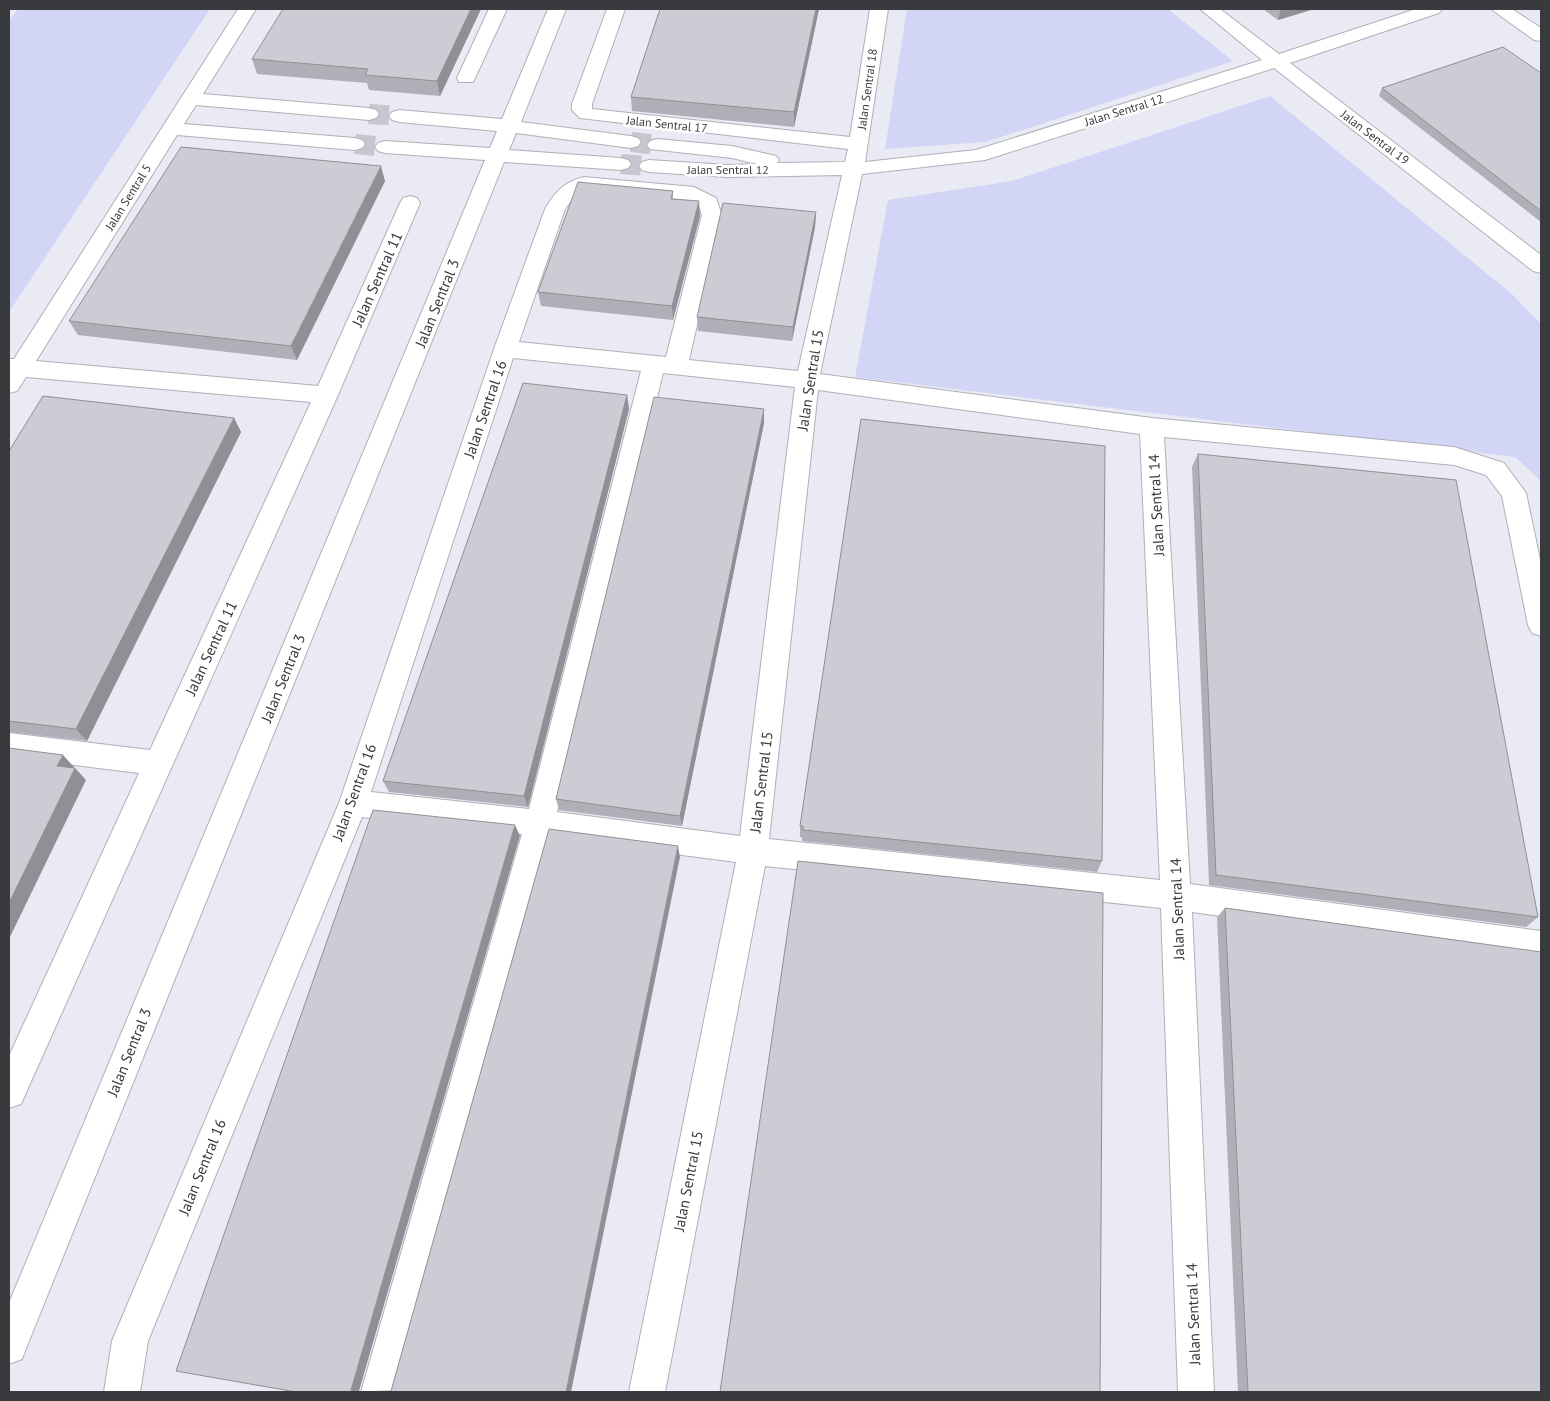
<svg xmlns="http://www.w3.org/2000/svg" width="1550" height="1401" font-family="'PT Sans',sans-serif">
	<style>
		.green { fill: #d3d5f6 }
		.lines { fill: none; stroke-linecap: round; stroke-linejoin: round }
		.minor-tunnel { stroke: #c6c7cf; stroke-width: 20; stroke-dasharray: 20 10; stroke-linecap: butt }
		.minor-casing { stroke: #afb0b8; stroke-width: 2 }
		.minor { fill: #fff; fill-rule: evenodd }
		.wall { fill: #afafb7 }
		.shaded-wall { fill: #8f8f95 }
		.building { fill: #ccccd5; stroke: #8f8f95 }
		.labels { text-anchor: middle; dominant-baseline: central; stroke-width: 5; stroke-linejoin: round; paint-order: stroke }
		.far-street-label { font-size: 12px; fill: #393a3d; stroke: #fff }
		.street-label { font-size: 15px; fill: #393a3d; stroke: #fff }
	</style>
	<rect width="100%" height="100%" fill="#e9eaf3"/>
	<path class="green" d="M 18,9 L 210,9 L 9,312 L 9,21 Z
		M 907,9 L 1168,9 L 1233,61 L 986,142 L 885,149 Z
		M 1270,96 L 1513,295 L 1541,324 L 1541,481 L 1515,457 L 855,377 L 888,200 L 1012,181 Z"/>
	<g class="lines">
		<path class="minor-tunnel" d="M 369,114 L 399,116
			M 631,142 L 657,145
			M 355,144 L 385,147
			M 621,164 L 649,166"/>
		<defs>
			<path id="minor" d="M 238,9 L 256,9 L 203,94 L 369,108 L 376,110 L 379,114 L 376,118 L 369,120 L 196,105 L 184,124 L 355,138 L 362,140 L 365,144 L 362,148 L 355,150 L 177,135 L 36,361 L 318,386 L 400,203 L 403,198 L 410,196 L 417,198 L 420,203 L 338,395 L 21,1104 L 9,1108 L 9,1056 L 139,773 L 9,757 L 9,733 L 150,750 L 311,402 L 26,377 L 17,391 L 9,393 L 9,359 L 14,359 Z
				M 489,9 L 507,9 L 475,78 L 473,82 L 459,82 L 457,78 Z
				M 548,9 L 566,9 L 521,122 L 631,136 L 638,138 L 641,142 L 638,146 L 631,148 L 516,133 L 509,150 L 621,158 L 628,160 L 631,164 L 628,168 L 621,170 L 504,162 L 27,1346 L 22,1359 L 9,1364 L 9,1303 L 485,160 L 385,153 L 378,151 L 375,147 L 378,143 L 385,141 L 490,148 L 497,131 L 399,122 L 392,120 L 389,116 L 392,112 L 399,110 L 502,119 Z
				M 607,9 L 625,9 L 592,104 L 592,109 L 850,137 L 870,9 L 888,9 L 865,162 L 976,150 L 1262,60 L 1200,9 L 1220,9 L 1279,54 L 1416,9 L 1442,9 L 1439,13 L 1290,63 L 1541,255 L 1541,273 L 1533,271 L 1274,68 L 985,160 L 862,174 L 820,374 L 1152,418 L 1454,447 L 1504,463 L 1526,493 L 1541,564 L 1541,636 L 1532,633 L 1528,625 L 1502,496 L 1486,475 L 1454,465 L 1164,437 L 1190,884 L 1541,931 L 1541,961 L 1192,912 L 1214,1392 L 1178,1392 L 1161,908 L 765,866 L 665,1392 L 629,1392 L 736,862 L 551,838 L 397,1392 L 361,1392 L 522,834 L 362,817 L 148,1341 L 140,1392 L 104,1392 L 112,1341 L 339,803 L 494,349 L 545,209 C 555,192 564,182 584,177 L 694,187 L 716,198 L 722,215 L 689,360 L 798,371 L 842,175 L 727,177 L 649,172 L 642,170 L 639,166 L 642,162 L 649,160 L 727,165 L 757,164 L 732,158 L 650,149 L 647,145 L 650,141 L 657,139 L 732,146 L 776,156 L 779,160 L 777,163 L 845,162 L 848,149 L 580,118 L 572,110 L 572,104 ZM 586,190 L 689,200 L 699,206 L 702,215 L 666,357 L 519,342 L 565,209 L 574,197 ZM 513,358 L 641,371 L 529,809 L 371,792 ZM 663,373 L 795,387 L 740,836 L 557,812 ZM 818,390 L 1140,434 L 1160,880 L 769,839 Z
				M 1491,9 L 1512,9 L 1541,28 L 1541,41 L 1534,40 Z"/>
		</defs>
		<use href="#minor" class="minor-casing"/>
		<use href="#minor" class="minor"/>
	</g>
	<path class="wall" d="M 481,9 L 440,96 L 369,90 L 367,83 L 257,74 L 252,59 Z
		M 660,9 L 819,9 L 794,127 L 632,111 L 631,97 Z
		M 1263,9 L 1314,9 L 1278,20 Z
		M 1541,73 L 1541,222 L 1379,96 L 1382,88 Z
		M 385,181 L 297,360 L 78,335 L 69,321 Z
		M 673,191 L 673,199 L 700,216 L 673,320 L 541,306 L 538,292 Z
		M 816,212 L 815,227 L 792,341 L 698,331 L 697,317 Z
		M 627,395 L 629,409 L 528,807 L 389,792 L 383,781 L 400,732 Z
		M 234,418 L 241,432 L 87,741 L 9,732 L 9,451 Z
		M 764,423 L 682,826 L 559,810 L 556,799 Z
		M 1198,454 L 1538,917 L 1526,927 L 1209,885 L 1192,467 Z
		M 800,826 L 1102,861 L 1097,872 L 802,841 L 802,837 L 800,837 Z
		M 1225,908 L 1541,1392 L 1238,1392 L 1217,917 Z"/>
	<path class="shaded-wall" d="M 471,9 L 481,9 L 440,96 L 437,81 Z
		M 816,9 L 819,9 L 794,127 L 794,112 Z
		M 1281,9 L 1314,9 L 1278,20 Z
		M 381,166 L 385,181 L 297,360 L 291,346 Z
		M 699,201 L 700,216 L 673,320 L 672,306 Z
		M 816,212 L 815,227 L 792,341 L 793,327 Z
		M 627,395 L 629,409 L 528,807 L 524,796 Z
		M 764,409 L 764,423 L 682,826 L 680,816 Z
		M 234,418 L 241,432 L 87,741 L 76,729 Z
		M 63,755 L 74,767 L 68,777 L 57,766 Z
		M 75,768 L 86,780 L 9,939 L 9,903 Z
		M 515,825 L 520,836 L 359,1391 L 352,1392 L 351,1390 Z
		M 678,846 L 680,857 L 571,1392 L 566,1392 Z"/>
	<path class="building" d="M 283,9 L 471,9 L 437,81 L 365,75 L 368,69 L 252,59 Z
		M 660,9 L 816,9 L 794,112 L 631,97 Z
		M 1503,47 L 1541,73 L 1541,211 L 1382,88 Z
		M 181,147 L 381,166 L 291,346 L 69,321 Z
		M 578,182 L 673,191 L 671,199 L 699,201 L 672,306 L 538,292 Z
		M 723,203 L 816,212 L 793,327 L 697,317 Z
		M 523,383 L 627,395 L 524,796 L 383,781 Z
		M 43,396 L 234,418 L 76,729 L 9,721 L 9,451 Z
		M 654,397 L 764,409 L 680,816 L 556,799 Z
		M 861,419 L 1105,446 L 1102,861 L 803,830 L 803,826 L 800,826 Z
		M 1198,454 L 1456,480 L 1538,917 L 1216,875 Z
		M 9,748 L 63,755 L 57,766 L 75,768 L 9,903 Z
		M 373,810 L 515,825 L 351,1390 L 352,1392 L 391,1391 L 549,829 L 678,846 L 566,1392 L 296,1392 L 176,1371 Z
		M 798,861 L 1103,893 L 1100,1392 L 720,1392 Z
		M 1225,908 L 1541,952 L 1541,1392 L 1248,1392 Z"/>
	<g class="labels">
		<g class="far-street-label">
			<text transform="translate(867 89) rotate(-82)">Jalan Sentral 18</text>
			<text transform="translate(1124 110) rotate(-17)">Jalan Sentral 12</text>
			<text transform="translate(667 124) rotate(6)">Jalan Sentral 17</text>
			<text transform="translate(1375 137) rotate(37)">Jalan Sentral 19</text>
			<text x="728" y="169">Jalan Sentral 12</text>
			<text transform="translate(128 197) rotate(-58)">Jalan Sentral 5</text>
		</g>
		<g class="street-label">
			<text transform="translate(377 279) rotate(-66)">Jalan Sentral 11</text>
			<text transform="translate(437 303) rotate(-68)">Jalan Sentral 3</text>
			<text transform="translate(810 380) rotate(-81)">Jalan Sentral 15</text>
			<text transform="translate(485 409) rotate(-71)">Jalan Sentral 16</text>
			<text transform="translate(1156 505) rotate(-93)">Jalan Sentral 14</text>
			<text transform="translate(211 648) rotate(-65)">Jalan Sentral 11</text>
			<text transform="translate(283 678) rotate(-68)">Jalan Sentral 3</text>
			<text transform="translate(761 782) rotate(-83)">Jalan Sentral 15</text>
			<text transform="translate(354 792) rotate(-70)">Jalan Sentral 16</text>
			<text transform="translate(1177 909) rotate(-92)">Jalan Sentral 14</text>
			<text transform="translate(129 1052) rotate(-68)">Jalan Sentral 3</text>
			<text transform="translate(202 1167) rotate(-68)">Jalan Sentral 16</text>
			<text transform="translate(688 1181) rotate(-79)">Jalan Sentral 15</text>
			<text transform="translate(1193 1314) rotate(-92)">Jalan Sentral 14</text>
		</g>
	</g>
	<rect width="1550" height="1401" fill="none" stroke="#393a3d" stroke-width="20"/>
</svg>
